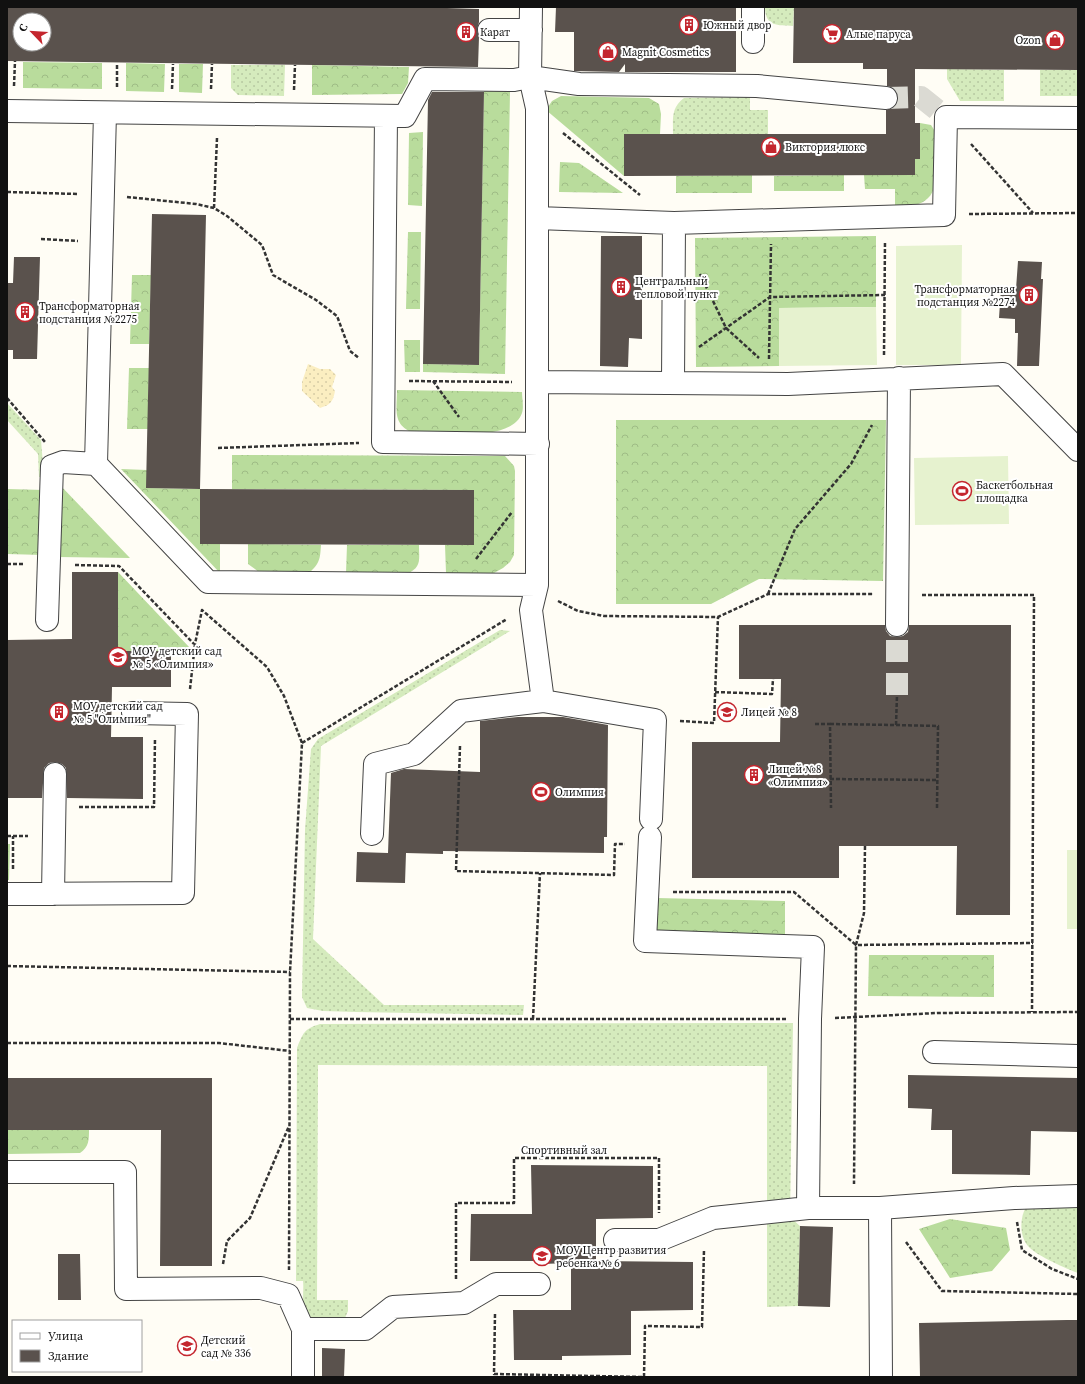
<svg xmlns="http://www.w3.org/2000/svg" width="1085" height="1384" font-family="'Source Serif 4',serif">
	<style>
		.grass { fill: url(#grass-dots) }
		.forest { fill: url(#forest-crowns) }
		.sand { fill: url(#sand-dots) }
		.pitch { fill: #e6f2cf }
		.building { fill: #5a524d; fill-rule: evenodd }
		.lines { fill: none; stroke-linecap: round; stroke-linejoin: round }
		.minor-tunnel { stroke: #dbdad3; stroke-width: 22; stroke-dasharray: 22 11; stroke-linecap: butt }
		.minor-casing { stroke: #444; stroke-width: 24 }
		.path { stroke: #333; stroke-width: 2.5; stroke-dasharray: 4 2; stroke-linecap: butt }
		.minor { stroke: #fff; stroke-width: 22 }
		.labels { text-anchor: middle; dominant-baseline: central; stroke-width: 4; stroke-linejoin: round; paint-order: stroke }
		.poi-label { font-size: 11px; fill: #111; stroke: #fff; text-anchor: start }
		.street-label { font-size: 11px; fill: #111; stroke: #fff }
	</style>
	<defs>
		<pattern id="grass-dots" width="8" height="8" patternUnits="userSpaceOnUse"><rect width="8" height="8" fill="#d5ebbd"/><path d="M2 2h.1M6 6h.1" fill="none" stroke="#b6c8a1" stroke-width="1.8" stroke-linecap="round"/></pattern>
		<pattern id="forest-crowns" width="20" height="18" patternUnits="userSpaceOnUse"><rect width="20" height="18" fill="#b9dc9c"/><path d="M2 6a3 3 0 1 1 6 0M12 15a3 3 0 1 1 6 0" fill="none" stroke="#9ebc85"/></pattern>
		<pattern id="sand-dots" width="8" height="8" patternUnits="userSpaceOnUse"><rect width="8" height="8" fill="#fbeec1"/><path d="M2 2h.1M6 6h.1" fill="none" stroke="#d6cba5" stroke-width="1.8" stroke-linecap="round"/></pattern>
	</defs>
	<rect width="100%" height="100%" fill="#fffdf5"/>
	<path class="grass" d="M 765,7 L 794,7 L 793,26 C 778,25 765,27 765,7 Z
		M 231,65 L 285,65 L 284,96 L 238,95 L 231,88 Z
		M 947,69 L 1004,70 L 1004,101 L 960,101 L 947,79 Z
		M 1040,70 L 1078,70 L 1078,96 L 1040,96 Z
		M 750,97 L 750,110 L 768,110 L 768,134 L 673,134 C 673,118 671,108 684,98 Z
		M 7,403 L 41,440 L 44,477 L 39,477 L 38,454 L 7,420 Z
		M 500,630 L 510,631 L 321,746 L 313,939 L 384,1005 L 524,1005 L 523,1015 L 356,1012 L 323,1011 L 307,1008 L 302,997 L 305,830 L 311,749 L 318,739 Z
		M 793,1023 L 790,1217 L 800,1226 L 798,1306 L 767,1307 L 767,1066 L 318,1065 L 317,1300 L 348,1300 L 348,1311 L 345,1318 C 333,1323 308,1324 304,1307 C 302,1299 304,1289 303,1281 L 296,1281 L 297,1048 C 303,1033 304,1029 320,1024 Z
		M 1078,1203 L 1078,1273 C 1067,1269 1035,1255 1028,1246 C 1019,1236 1020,1217 1026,1207 Z"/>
	<path class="forest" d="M 23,62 L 102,63 L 102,89 L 23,88 Z
		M 126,63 L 165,64 L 164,92 L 126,91 Z
		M 179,64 L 203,64 L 202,93 L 179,92 Z
		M 312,65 L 409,67 L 408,83 L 402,94 L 312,95 Z
		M 484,88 L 503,88 L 510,92 L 505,374 L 423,372 L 423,364 L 479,365 Z
		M 561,96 L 649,98 L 659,104 L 661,114 L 660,134 L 624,134 L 624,176 L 546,110 L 552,101 Z
		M 920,123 L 931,125 C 939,136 937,145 937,158 C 937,193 933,207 895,207 L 895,189 L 865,189 L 864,175 L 915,175 L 915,159 L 920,159 Z
		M 423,132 L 422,206 L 408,205 L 409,133 Z
		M 560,162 L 579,163 L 623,193 L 559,192 Z
		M 752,175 L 752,193 L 676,193 L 676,176 Z
		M 844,175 L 844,191 L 774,191 L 774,176 Z
		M 408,232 L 421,232 L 420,309 L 406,309 Z
		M 876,236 L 876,307 L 779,308 L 779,366 L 696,367 L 695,238 Z
		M 132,275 L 151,275 L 149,344 L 130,344 Z
		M 404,340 L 420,340 L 420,372 L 405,372 Z
		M 129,368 L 149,368 L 148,429 L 127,429 Z
		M 397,390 L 522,392 C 522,398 524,407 522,413 C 512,443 439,433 413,433 C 392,424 397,410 397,390 Z
		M 616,420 L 886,420 L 883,581 L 759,579 L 711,604 L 616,604 Z
		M 232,455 L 505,456 L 514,466 L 515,471 L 514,555 L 510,562 L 503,568 L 494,573 L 446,573 L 445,545 L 474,545 L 474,490 L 232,489 Z
		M 121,469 L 147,470 L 147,488 L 200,489 L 200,544 L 220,544 L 220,573 Z
		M 59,484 L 130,558 L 58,557 Z
		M 7,489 L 44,490 L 43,555 L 7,554 Z
		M 248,544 L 321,545 C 320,559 320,563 309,573 L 259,572 L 248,564 Z
		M 347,545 L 419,545 C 419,560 422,567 407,574 L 346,573 Z
		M 118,572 L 190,648 L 171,651 L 118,651 Z
		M 7,844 L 10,844 L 9,880 L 7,880 Z
		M 657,898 L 785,901 L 785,935 L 656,932 Z
		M 869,955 L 994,955 L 994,997 L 868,996 Z
		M 7,1130 L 89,1130 C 89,1140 89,1147 80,1153 L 7,1154 Z
		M 950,1219 L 1006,1228 L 1010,1250 L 992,1271 L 950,1278 L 919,1229 Z"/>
	<path class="sand" d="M 308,364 L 320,369 L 330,369 L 336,375 L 332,387 L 335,391 C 333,402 330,405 320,408 L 302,391 L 302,382 Z"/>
	<path class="pitch" d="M 962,245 L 961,365 L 896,365 L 896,246 Z
		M 876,307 L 877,365 L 779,366 L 779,308 Z
		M 1008,456 L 1009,524 L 915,525 L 914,458 Z
		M 1067,850 L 1078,850 L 1078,929 L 1067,929 Z"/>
	<path class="building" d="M 7,7 L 415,7 L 479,9 L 479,22 L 477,30 L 479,37 L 478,67 L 7,61 ZM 20,20 L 44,20 L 44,44 L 20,44 Z
		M 556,7 L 736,7 L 736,72 L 625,72 L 625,64 L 619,72 L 574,71 L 574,32 L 555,32 Z
		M 794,7 L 1078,7 L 1078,70 L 915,69 L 915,123 L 920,123 L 920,159 L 915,159 L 915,175 L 624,176 L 624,134 L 886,134 L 886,110 L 896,106 L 898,99 L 897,92 L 894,88 L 887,86 L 887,69 L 863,69 L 863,63 L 793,63 Z
		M 432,92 L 484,92 L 479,365 L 423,364 L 428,100 Z
		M 152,214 L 206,215 L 200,489 L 146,488 Z
		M 601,236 L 642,236 L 642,339 L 629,338 L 628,367 L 600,366 Z
		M 14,257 L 40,257 L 37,359 L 13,359 L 13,350 L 7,350 L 7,283 L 13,283 Z
		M 1018,261 L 1042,262 L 1041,279 L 1043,279 L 1039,366 L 1017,366 L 1018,333 L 1015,333 L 1015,319 L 999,318 L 1001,288 L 1016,289 Z
		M 200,489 L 474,490 L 474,545 L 200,544 Z
		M 72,572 L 118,572 L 118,651 L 171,651 L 171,687 L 112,687 L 111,737 L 143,737 L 143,799 L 67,798 L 66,768 L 62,764 L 55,762 L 49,763 L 44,768 L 42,798 L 7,798 L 7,640 L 72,639 Z
		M 739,625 L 885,625 L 886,631 L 890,636 L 897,637 L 903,636 L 908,632 L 909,625 L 1011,625 L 1010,915 L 956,915 L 957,846 L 839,846 L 839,878 L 692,878 L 692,742 L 780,742 L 781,679 L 739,679 Z
		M 518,717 L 563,717 L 608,725 L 607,837 L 604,837 L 604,853 L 443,851 L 443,854 L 406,853 L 405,883 L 356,882 L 357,852 L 388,853 L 391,773 L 404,769 L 480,772 L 480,721 Z
		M 908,1075 L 1078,1078 L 1078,1132 L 1031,1131 L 1030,1175 L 952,1174 L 952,1130 L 931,1130 L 932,1109 L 908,1108 Z
		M 7,1078 L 212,1078 L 212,1266 L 160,1266 L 161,1130 L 7,1130 Z
		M 531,1165 L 653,1166 L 653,1218 L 596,1219 L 596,1261 L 693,1262 L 693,1310 L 631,1311 L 631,1355 L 562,1356 L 562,1360 L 514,1360 L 513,1310 L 571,1310 L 571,1263 L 541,1264 L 541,1261 L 470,1261 L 471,1214 L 532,1214 Z
		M 800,1226 L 833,1227 L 830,1307 L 798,1306 Z
		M 58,1254 L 80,1254 L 81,1300 L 58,1300 Z
		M 1067,1320 L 1078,1320 L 1078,1377 L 920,1377 L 919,1323 Z
		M 322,1348 L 345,1349 L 344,1377 L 322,1377 Z"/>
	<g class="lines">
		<path class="minor-tunnel" d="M 886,98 L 921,97 L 946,117
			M 897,695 L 897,625"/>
		<defs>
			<path id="minor" d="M 531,7 L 530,77 L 537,108 L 537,585 L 531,610 L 543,701 L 655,720 L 651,819
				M 753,7 L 753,42
				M 489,30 L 531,30
				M 7,111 L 405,116 L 425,79 L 514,80 L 530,77 L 579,84 L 757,86 L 886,98
				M 386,116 L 383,442 L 538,444
				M 537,218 L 674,223 L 673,383
				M 674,223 L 944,215 L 946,117 L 1078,118
				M 538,382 L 788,384 L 1003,374 L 1078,450
				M 96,464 L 105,113
				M 47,620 L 52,466 L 63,462 L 96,464 L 208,582 L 537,585
				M 897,625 L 899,378
				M 372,834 L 375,764 L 414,754 L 461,711 L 543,701
				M 650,837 L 645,941 L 813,947 L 810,1019 L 808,1208 L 880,1208
				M 7,894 L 183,893 L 187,714 L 133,713
				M 53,894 L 55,774
				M 934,1052 L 1078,1056
				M 7,1172 L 125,1172 L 126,1289 L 261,1288 L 288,1295 L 303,1329 L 303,1377
				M 615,1240 L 659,1240 L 713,1218 L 808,1208
				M 303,1329 L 365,1329 L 393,1307 L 464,1303 L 496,1284 L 539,1284
				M 881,1377 L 880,1208 L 1014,1198 L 1078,1196"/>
		</defs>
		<use href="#minor" class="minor-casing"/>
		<path class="path" d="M 14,86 L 15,61
			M 117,87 L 117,63
			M 172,89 L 173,64
			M 211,89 L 212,64
			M 294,90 L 295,65
			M 563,133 L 640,195
			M 971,144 L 1033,213
			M 7,192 L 78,194
			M 127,197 L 196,204 L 214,208 L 227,216 L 262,245 L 273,275 L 316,300 L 337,316 L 350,351 L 359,358
			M 214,208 L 217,138
			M 969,214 L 1078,213
			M 41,239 L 78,241
			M 700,274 L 726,328 L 759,358
			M 699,347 L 770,297 L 885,295
			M 884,355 L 885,242
			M 769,359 L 771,244
			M 409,381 L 512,382
			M 433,381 L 459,417
			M 7,398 L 45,442
			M 218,448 L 359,443
			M 476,559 L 512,512
			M 7,564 L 24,564
			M 75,565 L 119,566 L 194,644
			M 768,594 L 795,529 L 851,464 L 872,425
			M 922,595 L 1034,595 L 1032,1012
			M 558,601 L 578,611 L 604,616 L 718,617 L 768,594 L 873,594
			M 190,689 L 195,644 L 202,610 L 267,667 L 284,696 L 302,743 L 290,972 L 289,1270
			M 715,692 L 772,694 L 773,679
			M 680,721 L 714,723 L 718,617
			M 815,724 L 830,724 L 831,808
			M 830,724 L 896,725 L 897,695
			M 896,725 L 938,726 L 937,808
			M 302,743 L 507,619
			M 460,746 L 456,871 L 614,875 L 615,844 L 625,844
			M 830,779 L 937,780
			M 79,807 L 154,807 L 155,738
			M 7,836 L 28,836
			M 865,846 L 864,913 L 856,945 L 1033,943
			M 13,869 L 13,836
			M 673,892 L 794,892 L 856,945 L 854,1184
			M 7,966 L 290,972
			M 835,1018 L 937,1013 L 1078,1012
			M 290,1019 L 786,1019
			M 533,1019 L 540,873
			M 7,1043 L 219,1043 L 290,1051
			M 1017,1222 L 1022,1250 L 1052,1269 L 1078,1279
			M 906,1242 L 942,1291 L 1078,1294
			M 223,1264 L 227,1241 L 250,1218 L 289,1126
			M 456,1279 L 456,1203 L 514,1203 L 514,1158 L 659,1158 L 659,1213
			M 495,1314 L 494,1374 L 644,1377 L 645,1326 L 702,1327 L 704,1250"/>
		<use href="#minor" class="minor"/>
	</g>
	<defs>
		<symbol id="building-ring" viewBox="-11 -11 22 22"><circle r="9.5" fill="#fff" stroke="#c4262e" stroke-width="1.5"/><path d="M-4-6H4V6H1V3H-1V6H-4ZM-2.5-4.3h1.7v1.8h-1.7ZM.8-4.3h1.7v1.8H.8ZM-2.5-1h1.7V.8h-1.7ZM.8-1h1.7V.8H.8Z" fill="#c4262e"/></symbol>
		<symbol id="supermarket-ring" viewBox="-11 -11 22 22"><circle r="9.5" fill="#fff" stroke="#c4262e" stroke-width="1.5"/><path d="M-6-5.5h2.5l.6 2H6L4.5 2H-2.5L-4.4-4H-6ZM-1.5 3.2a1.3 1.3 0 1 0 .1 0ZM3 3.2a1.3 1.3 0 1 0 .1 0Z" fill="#c4262e"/></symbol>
		<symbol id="shop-ring" viewBox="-11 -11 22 22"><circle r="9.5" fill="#fff" stroke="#c4262e" stroke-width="1.5"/><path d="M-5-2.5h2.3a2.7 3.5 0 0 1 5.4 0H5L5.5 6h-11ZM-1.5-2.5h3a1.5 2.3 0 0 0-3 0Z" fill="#c4262e"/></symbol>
		<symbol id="stadium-ring" viewBox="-11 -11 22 22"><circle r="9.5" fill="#fff" stroke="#c4262e" stroke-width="1.5"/><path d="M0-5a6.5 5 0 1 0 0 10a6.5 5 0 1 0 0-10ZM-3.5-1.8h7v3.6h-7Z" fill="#c4262e"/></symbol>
		<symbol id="school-ring" viewBox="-11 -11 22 22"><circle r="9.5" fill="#fff" stroke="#c4262e" stroke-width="1.5"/><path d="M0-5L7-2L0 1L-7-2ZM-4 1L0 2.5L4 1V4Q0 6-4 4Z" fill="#c4262e"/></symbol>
	</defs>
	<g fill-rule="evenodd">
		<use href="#building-ring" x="678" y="14" width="22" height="22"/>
		<use href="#building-ring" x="455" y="21" width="22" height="22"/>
		<use href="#supermarket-ring" x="821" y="23" width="22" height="22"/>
		<use href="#shop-ring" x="1044" y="29" width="22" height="22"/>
		<use href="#shop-ring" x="597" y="41" width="22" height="22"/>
		<use href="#shop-ring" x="760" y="136" width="22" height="22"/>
		<use href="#building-ring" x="610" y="276" width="22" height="22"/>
		<use href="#building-ring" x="1018" y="284" width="22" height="22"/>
		<use href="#building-ring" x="14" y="301" width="22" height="22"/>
		<use href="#stadium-ring" x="951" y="480" width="22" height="22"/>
		<use href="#school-ring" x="107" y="646" width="22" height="22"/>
		<use href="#building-ring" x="48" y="701" width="22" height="22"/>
		<use href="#school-ring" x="716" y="701" width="22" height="22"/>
		<use href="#building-ring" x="743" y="764" width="22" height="22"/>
		<use href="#stadium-ring" x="530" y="781" width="22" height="22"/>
		<use href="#school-ring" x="531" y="1245" width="22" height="22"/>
		<use href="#school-ring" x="176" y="1335" width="22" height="22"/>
	</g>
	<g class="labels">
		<g class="poi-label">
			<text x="703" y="25">Южный двор</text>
			<text x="480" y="32">Карат</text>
			<text x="846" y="34">Алые паруса</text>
			<text x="1041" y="40" text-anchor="end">Ozon</text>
			<text x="622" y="52">Magnit Cosmetics</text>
			<text x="785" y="147">Виктория люкс</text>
			<text x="635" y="281">Центральный<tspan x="635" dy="13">тепловой пункт</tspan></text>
			<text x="1015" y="289" text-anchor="end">Трансформаторная<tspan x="1015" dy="13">подстанция №2274</tspan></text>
			<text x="39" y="306">Трансформаторная<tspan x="39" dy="13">подстанция №2275</tspan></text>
			<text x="976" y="485">Баскетбольная<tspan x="976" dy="13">площадка</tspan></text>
			<text x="132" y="651">МОУ детский сад<tspan x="132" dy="13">№ 5 «Олимпия»</tspan></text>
			<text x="73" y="706">МОУ детский сад<tspan x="73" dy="13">№ 5 "Олимпия"</tspan></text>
			<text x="741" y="712">Лицей № 8</text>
			<text x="768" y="769">Лицей №8<tspan x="768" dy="13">«Олимпия»</tspan></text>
			<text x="555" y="792">Олимпия</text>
			<text x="556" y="1250">МОУ Центр развития<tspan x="556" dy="13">ребенка № 6</tspan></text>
			<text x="201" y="1340">Детский<tspan x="201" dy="13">сад № 336</tspan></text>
		</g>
		<g class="street-label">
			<text x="564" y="1150">Спортивный зал</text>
		</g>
	</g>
	<rect width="1085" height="1384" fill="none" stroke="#111111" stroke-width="16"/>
	<rect x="12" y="1320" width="130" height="52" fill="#ffffff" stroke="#a0a0a0"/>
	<rect x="20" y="1333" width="20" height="6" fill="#ffffff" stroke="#a0a0a0"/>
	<text x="48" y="1340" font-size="12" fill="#111111">Улица</text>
	<rect x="20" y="1350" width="20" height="12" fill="#5a524d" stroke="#a0a0a0"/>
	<text x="48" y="1360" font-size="12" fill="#111111">Здание</text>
	<g transform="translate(32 32) rotate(295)"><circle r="19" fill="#ffffff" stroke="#a0a0a0"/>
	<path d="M0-3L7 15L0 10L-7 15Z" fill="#c4262e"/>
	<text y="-6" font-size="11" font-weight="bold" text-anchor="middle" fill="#111111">С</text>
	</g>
</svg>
